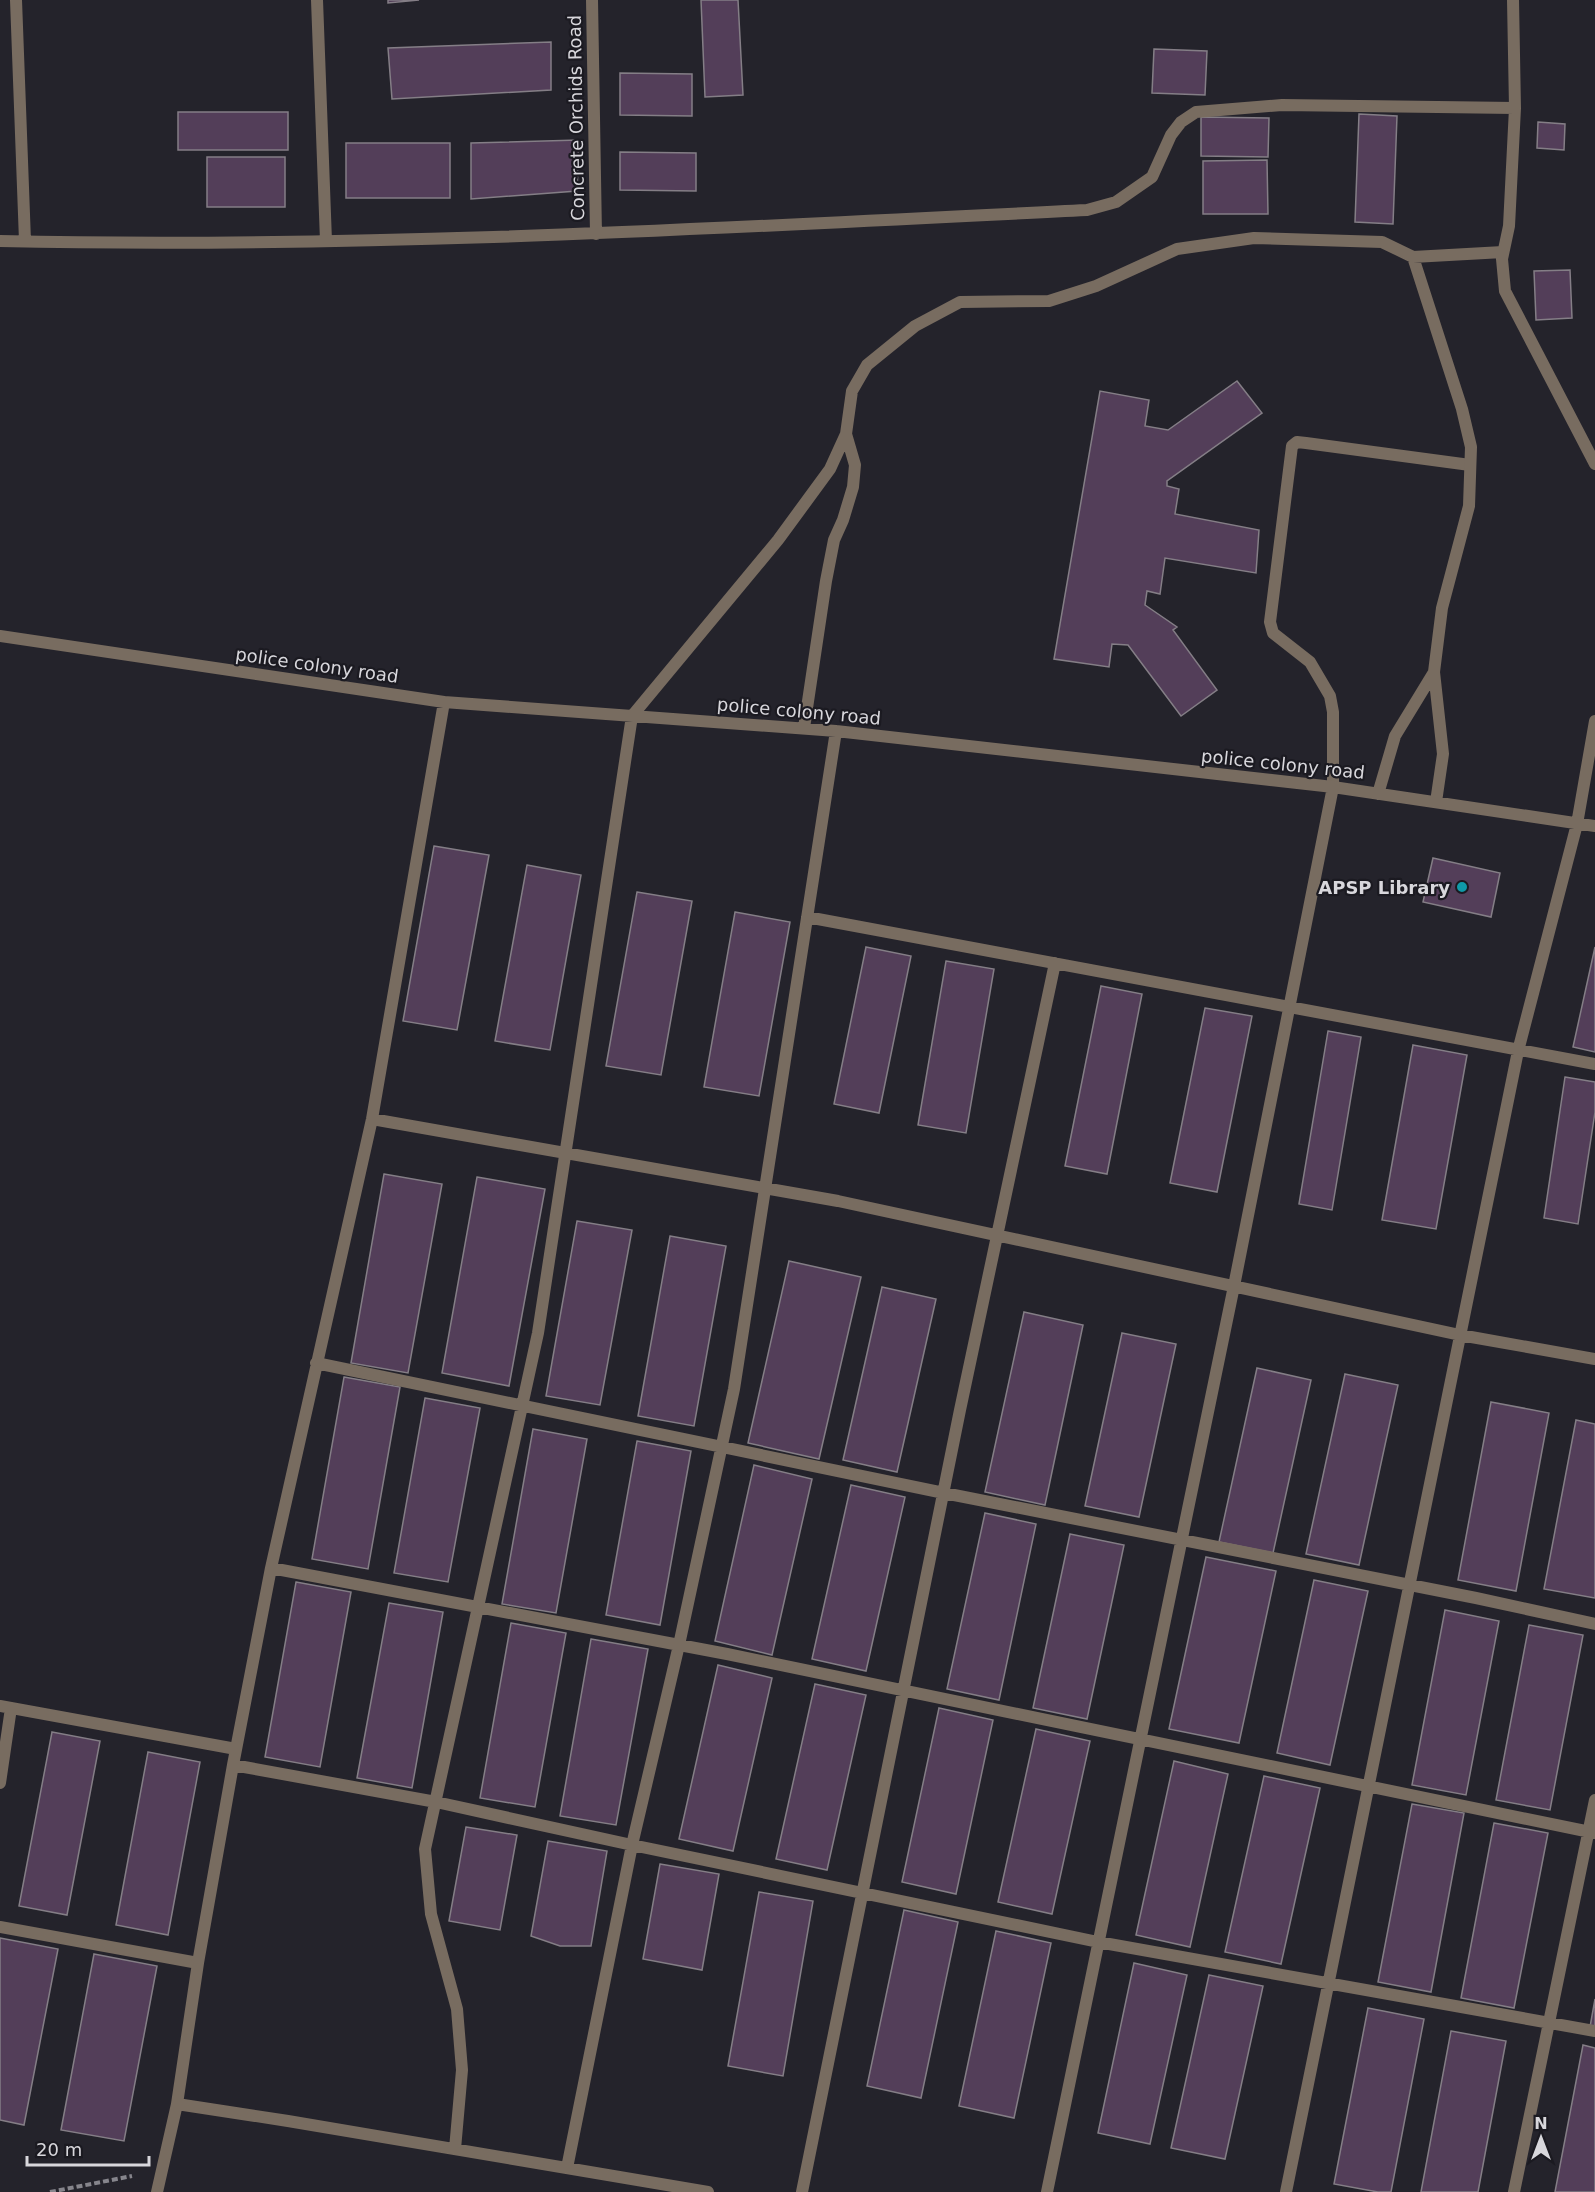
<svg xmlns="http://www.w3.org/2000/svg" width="1595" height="2192" font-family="'DejaVu Sans',sans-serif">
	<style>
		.building { fill: #533e59; stroke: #847e86; stroke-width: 1.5 }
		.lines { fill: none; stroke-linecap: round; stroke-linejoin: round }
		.path { stroke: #86858c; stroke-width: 4; stroke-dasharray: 6 3; stroke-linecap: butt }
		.service { stroke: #786c60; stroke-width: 12 }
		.minor { stroke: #786c60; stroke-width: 12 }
		.culture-dot { fill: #0f9aa8; stroke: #1b1a21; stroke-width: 2 }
		.labels { text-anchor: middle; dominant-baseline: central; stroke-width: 4.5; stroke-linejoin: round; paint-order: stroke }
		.street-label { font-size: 18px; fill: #d8d7dc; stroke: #1b1a21 }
		.poi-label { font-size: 18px; font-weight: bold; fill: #d8d7dc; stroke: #1b1a21; text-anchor: end }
	</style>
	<rect width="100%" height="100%" fill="#24232b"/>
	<path class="building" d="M 388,0 L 419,0 L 388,3 Z
		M 701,0 L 738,0 L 743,95 L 705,97 Z
		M 551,42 L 551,90 L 392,99 L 388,48 Z
		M 1154,49 L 1207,51 L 1205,95 L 1152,93 Z
		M 620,73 L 692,74 L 692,116 L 620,115 Z
		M 178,112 L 288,112 L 288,150 L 178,150 Z
		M 1359,114 L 1397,116 L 1393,224 L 1355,222 Z
		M 1201,117 L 1269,118 L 1268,157 L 1201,156 Z
		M 1538,122 L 1565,124 L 1564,150 L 1537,148 Z
		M 579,140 L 577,191 L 471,199 L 471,143 Z
		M 346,143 L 450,143 L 450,198 L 346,198 Z
		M 620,152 L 696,153 L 696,191 L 620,190 Z
		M 207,157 L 285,157 L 285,207 L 207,207 Z
		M 1267,160 L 1268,214 L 1203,214 L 1203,161 Z
		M 1570,270 L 1572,318 L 1536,320 L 1534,271 Z
		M 1237,381 L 1262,413 L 1167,481 L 1167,486 L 1179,489 L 1175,514 L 1259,530 L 1256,573 L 1165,558 L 1160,594 L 1147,591 L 1145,605 L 1177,627 L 1173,630 L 1217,690 L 1181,716 L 1128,645 L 1112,644 L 1109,667 L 1054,659 L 1100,391 L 1149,400 L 1145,426 L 1168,430 Z
		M 434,846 L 489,855 L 457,1030 L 403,1021 Z
		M 1433,858 L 1500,873 L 1491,917 L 1423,902 Z
		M 527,865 L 581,875 L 550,1050 L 495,1041 Z
		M 637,892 L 692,901 L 661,1075 L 606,1066 Z
		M 735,912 L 790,922 L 759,1096 L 704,1087 Z
		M 866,947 L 911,956 L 879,1113 L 834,1104 Z
		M 1595,947 L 1595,1052 L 1573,1047 Z
		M 946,961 L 994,969 L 966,1133 L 918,1125 Z
		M 1101,986 L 1142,994 L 1107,1174 L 1065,1166 Z
		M 1205,1008 L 1252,1016 L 1217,1192 L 1170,1183 Z
		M 1328,1031 L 1361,1037 L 1332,1210 L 1299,1204 Z
		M 1413,1045 L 1467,1055 L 1436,1229 L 1382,1220 Z
		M 1565,1077 L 1595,1082 L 1595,1112 L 1578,1224 L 1544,1218 Z
		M 384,1174 L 442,1184 L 408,1373 L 351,1363 Z
		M 477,1177 L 545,1189 L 509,1386 L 442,1373 Z
		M 577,1221 L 632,1230 L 600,1405 L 546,1396 Z
		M 670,1236 L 726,1246 L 694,1426 L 638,1416 Z
		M 789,1261 L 861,1277 L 819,1459 L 748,1443 Z
		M 882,1287 L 936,1299 L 897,1472 L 843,1460 Z
		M 1024,1312 L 1083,1325 L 1045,1505 L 985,1492 Z
		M 1122,1333 L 1176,1344 L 1139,1517 L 1085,1506 Z
		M 1257,1368 L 1311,1380 L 1273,1553 L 1219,1542 Z
		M 1345,1374 L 1398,1385 L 1359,1565 L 1306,1554 Z
		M 344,1377 L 400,1387 L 368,1569 L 312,1559 Z
		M 425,1398 L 480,1408 L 448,1582 L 394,1573 Z
		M 1491,1402 L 1549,1413 L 1516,1591 L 1458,1580 Z
		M 1576,1420 L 1595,1424 L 1595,1598 L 1544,1589 Z
		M 533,1429 L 587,1439 L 556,1613 L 502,1604 Z
		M 637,1441 L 691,1451 L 660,1625 L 606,1615 Z
		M 754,1465 L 812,1479 L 772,1655 L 715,1641 Z
		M 851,1485 L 905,1497 L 866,1671 L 812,1659 Z
		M 985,1513 L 1036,1524 L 999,1700 L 947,1689 Z
		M 1070,1534 L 1124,1545 L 1087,1719 L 1033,1708 Z
		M 1206,1557 L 1276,1571 L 1239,1743 L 1169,1729 Z
		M 1314,1580 L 1368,1591 L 1330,1765 L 1277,1753 Z
		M 296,1582 L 351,1592 L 320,1767 L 265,1757 Z
		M 389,1603 L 443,1612 L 412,1788 L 357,1778 Z
		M 1445,1610 L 1499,1621 L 1466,1795 L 1412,1785 Z
		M 511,1623 L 566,1633 L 535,1807 L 480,1798 Z
		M 1529,1625 L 1583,1635 L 1550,1810 L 1496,1800 Z
		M 591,1639 L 648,1649 L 616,1825 L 560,1816 Z
		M 718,1665 L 772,1678 L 733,1851 L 679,1839 Z
		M 815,1684 L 866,1695 L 827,1870 L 776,1859 Z
		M 939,1708 L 993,1720 L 956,1894 L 902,1882 Z
		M 1036,1729 L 1090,1741 L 1052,1914 L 998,1902 Z
		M 52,1732 L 100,1741 L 67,1915 L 19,1906 Z
		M 148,1752 L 200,1762 L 168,1935 L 116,1925 Z
		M 1174,1761 L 1228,1774 L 1190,1947 L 1136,1935 Z
		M 1264,1776 L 1320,1788 L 1281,1964 L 1225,1952 Z
		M 1412,1804 L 1464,1813 L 1431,1992 L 1378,1982 Z
		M 1494,1823 L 1548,1833 L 1514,2008 L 1461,1998 Z
		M 466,1827 L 517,1835 L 500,1930 L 449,1921 Z
		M 548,1841 L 607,1851 L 591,1946 L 560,1946 L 531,1936 Z
		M 660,1864 L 719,1874 L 702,1970 L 643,1959 Z
		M 759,1892 L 813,1901 L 783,2076 L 728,2066 Z
		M 904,1910 L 958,1922 L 921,2098 L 867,2086 Z
		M 996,1931 L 1051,1943 L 1014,2118 L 959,2106 Z
		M 0,1938 L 58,1949 L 24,2125 L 0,2120 Z
		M 94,1954 L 157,1966 L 124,2141 L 61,2130 Z
		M 1134,1963 L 1187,1975 L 1150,2144 L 1098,2133 Z
		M 1209,1975 L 1263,1986 L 1225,2159 L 1171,2148 Z
		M 1595,1999 L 1595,2028 L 1590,2027 Z
		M 1368,2008 L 1424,2019 L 1391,2192 L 1378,2192 L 1334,2184 Z
		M 1451,2031 L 1506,2041 L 1478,2192 L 1421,2192 Z
		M 1583,2045 L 1595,2048 L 1595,2192 L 1555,2192 Z"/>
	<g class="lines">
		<path class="path" d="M 50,2192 L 132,2176"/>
		<path class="service" d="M 1333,787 L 1333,712 L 1330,696 L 1310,662 L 1273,633 L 1270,622 L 1292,446 L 1297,442 L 1306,443 L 1470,465"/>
		<path class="minor" d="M 16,0 L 25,241
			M 317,0 L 326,241
			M 592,0 L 596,234
			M 1513,0 L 1515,108 L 1509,226 L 1502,259 L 1505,291 L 1595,464
			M 0,241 C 362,249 725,228 1087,210 L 1116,202 L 1152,177 L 1171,135 L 1181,122 L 1196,112 L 1282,105 L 1515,108
			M 1413,257 L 1462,409 L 1471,447 L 1469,506 L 1442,608 L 1434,672 L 1443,754 L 1436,802
			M 0,636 L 444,702 L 836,731 L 1333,787 L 1595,826
			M 444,702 L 372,1119 L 271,1568 L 233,1765 L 198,1963 L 177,2104 L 288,2121 L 708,2192
			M 804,728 L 826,581 L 834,540 L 843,520 L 853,487 L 855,465 L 846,434
			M 1378,794 L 1395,736 L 1434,672
			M 807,917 L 1595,1064
			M 372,1119 L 838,1201 L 1460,1335 L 1595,1359
			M 316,1363 L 944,1493 L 1476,1598 L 1595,1624
			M 271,1568 L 727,1654 L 1595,1833
			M 0,1706 L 236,1749
			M 233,1765 L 436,1802 L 632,1845 L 1098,1942 L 1595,2031
			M 0,1783 L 11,1708
			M 0,1927 L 198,1963
			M 455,2149 L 462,2070 L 457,2009 L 431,1914 L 425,1849 L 538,1333 L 632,716 L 778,540 L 830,469 L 846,434 L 852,391 L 867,365 L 915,326 L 960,302 L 1049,301 L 1096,286 L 1177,249 L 1254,238 L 1382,242 L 1413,257 L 1503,252
			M 567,2168 L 632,1845 L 679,1645 L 734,1389 L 836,731
			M 157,2192 L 177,2104
			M 802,2192 L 960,1410 L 1055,963
			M 1047,2192 L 1234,1286 L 1333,787
			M 1286,2192 L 1518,1051 L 1577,824 L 1595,721
			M 1514,2192 L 1595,1800"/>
	</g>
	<circle class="culture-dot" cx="1462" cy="887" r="6"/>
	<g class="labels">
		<g class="street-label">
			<text transform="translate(576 118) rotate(-91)">Concrete Orchids Road</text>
			<text transform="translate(317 665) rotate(8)">police colony road</text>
			<text transform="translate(799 711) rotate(5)">police colony road</text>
			<text transform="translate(1283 764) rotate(6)">police colony road</text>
		</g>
		<g class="poi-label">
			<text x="1450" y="887">APSP Library</text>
		</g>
	</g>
	<g transform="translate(1541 2138)" stroke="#1b1a21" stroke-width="4.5" paint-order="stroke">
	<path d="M0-4.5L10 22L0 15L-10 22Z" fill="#d8d7dc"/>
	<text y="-9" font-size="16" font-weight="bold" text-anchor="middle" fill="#d8d7dc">N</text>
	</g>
	<path d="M27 2156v9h122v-9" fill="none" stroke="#d8d7dc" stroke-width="3"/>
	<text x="36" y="2156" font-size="18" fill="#d8d7dc" stroke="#1b1a21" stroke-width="4.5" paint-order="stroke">20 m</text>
</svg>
